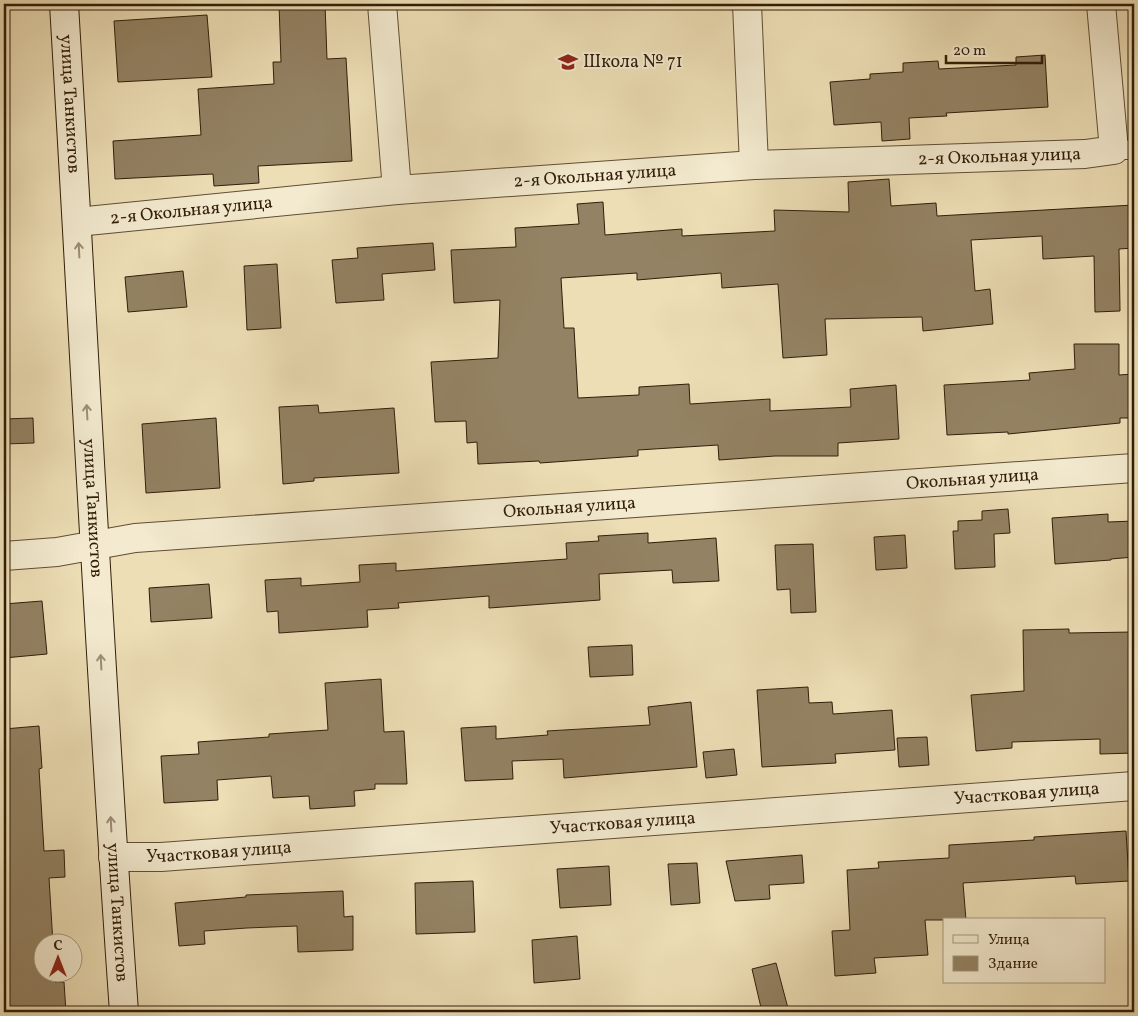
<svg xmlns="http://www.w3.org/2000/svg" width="1138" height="1016" font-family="Vollkorn,serif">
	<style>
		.building { fill: #938263; stroke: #311e0a }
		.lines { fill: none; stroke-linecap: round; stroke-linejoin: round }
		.lane-casing { stroke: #604e35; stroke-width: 20 }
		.street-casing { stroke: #604e35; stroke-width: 30 }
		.secondary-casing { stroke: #311e0a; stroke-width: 30 }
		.lane { stroke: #f3eacf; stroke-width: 18 }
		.street { stroke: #f3eacf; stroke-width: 28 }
		.secondary { stroke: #f3eacf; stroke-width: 28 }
		.oneway { stroke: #9c8e76 }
		.labels { text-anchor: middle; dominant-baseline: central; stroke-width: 4; stroke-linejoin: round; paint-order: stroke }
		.poi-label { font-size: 18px; fill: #311e0a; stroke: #f3eacf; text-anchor: start }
		.street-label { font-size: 18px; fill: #311e0a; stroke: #f3eacf }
	</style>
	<rect width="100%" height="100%" fill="#eddeb5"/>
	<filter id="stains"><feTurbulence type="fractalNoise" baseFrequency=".004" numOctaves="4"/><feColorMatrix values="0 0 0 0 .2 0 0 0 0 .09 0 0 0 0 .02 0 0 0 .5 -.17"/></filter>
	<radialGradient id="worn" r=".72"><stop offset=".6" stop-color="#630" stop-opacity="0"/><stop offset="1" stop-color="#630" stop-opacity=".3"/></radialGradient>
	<path class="building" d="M 279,4 L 325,4 L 327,59 L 346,58 L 352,161 L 258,166 L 259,183 L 214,186 L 213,174 L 115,179 L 113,141 L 201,135 L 198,89 L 274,84 L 273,62 L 281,62 Z
		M 207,15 L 212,77 L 118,82 L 114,21 Z
		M 1045,55 L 1048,107 L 946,113 L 947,116 L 909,118 L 910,139 L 882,141 L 881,122 L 834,125 L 830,82 L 870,79 L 870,74 L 903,72 L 903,63 L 938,61 L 939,69 L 1016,65 L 1016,57 Z
		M 889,179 L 891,206 L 936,203 L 937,216 L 1134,205 L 1134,248 L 1119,249 L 1120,311 L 1095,312 L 1094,256 L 1043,259 L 1042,236 L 971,240 L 975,291 L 990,289 L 993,324 L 923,331 L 922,317 L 825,319 L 827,355 L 783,358 L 778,284 L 722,288 L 721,273 L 637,280 L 637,273 L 561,278 L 564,328 L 574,328 L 578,398 L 639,395 L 639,387 L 689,384 L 690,404 L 770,399 L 770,411 L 851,407 L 850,389 L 896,385 L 899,439 L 838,443 L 838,456 L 775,456 L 719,460 L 718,445 L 638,450 L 638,456 L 540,463 L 539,461 L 478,464 L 477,442 L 467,443 L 466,421 L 435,422 L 431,362 L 498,358 L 500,300 L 454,303 L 451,250 L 516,247 L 515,228 L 579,224 L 577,204 L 603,202 L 605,235 L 682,229 L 682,236 L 775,231 L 774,210 L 849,212 L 848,182 Z
		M 433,243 L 435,270 L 382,274 L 384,300 L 336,303 L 332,260 L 358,258 L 357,248 Z
		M 277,264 L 281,328 L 247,330 L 244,266 Z
		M 183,271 L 187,307 L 128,312 L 125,277 Z
		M 1074,344 L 1119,344 L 1119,375 L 1134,374 L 1134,418 L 1120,418 L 1120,423 L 1008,434 L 1008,432 L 947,435 L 944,385 L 1030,380 L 1029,373 L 1075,369 Z
		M 318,405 L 319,413 L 394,408 L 399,473 L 314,478 L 314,481 L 283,484 L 279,407 Z
		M 33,418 L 34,443 L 4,444 L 4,419 Z
		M 216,418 L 220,488 L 146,493 L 142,424 Z
		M 1008,509 L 1010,533 L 994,534 L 995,567 L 955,569 L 953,531 L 958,531 L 958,521 L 982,520 L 982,511 Z
		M 1108,514 L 1108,522 L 1134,521 L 1134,557 L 1111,559 L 1111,560 L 1055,564 L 1052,518 Z
		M 648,533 L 648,543 L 716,538 L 719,581 L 673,583 L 672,570 L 599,574 L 600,600 L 489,608 L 489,596 L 398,603 L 399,608 L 367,610 L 368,627 L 279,633 L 278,611 L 267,612 L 265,580 L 301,578 L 301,586 L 360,582 L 359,565 L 396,563 L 396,571 L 567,559 L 566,543 L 599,541 L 598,536 Z
		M 905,535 L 907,568 L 876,570 L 874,537 Z
		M 813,544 L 816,612 L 791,613 L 790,589 L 777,590 L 775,545 Z
		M 209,584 L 212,618 L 151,622 L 149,588 Z
		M 42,601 L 47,654 L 4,658 L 4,604 Z
		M 1069,629 L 1069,633 L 1134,632 L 1134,753 L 1100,754 L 1100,739 L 1012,742 L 1012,748 L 976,751 L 971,695 L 1024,691 L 1023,630 Z
		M 632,645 L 633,675 L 590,677 L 588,647 Z
		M 381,679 L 384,732 L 404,731 L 407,784 L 375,784 L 375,789 L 354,791 L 355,806 L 310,809 L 309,796 L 273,798 L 271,776 L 217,780 L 218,800 L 164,803 L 161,756 L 199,754 L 198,742 L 269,737 L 269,734 L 328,730 L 325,683 Z
		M 808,687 L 809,703 L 832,702 L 833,714 L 892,710 L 895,750 L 835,754 L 836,763 L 762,767 L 757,690 Z
		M 691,702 L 697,767 L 564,778 L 563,759 L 512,761 L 513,779 L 465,781 L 461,728 L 496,726 L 496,739 L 548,735 L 547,731 L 650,725 L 648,707 Z
		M 39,726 L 42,768 L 39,769 L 44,851 L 64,850 L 65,877 L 49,878 L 53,944 L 42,944 L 42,974 L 55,974 L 55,982 L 64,982 L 66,1012 L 4,1012 L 4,908 L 6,908 L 5,892 L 7,892 L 4,841 L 4,729 Z
		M 927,737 L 929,765 L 899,767 L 897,738 Z
		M 734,749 L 737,775 L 706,778 L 703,752 Z
		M 1126,831 L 1129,881 L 1076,884 L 1075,876 L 963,883 L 966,920 L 925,920 L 928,955 L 874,958 L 876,973 L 835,976 L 832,931 L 850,930 L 847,870 L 879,868 L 878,862 L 949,858 L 949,845 L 1034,840 L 1034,837 Z
		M 802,855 L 804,883 L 769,885 L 770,899 L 735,901 L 726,861 Z
		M 697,863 L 700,903 L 671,905 L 668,864 Z
		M 609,866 L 611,905 L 560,908 L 557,869 Z
		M 473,881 L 475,932 L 416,934 L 415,883 Z
		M 343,891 L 344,917 L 353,916 L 353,950 L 298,952 L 297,926 L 247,928 L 204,931 L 205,944 L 179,946 L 175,903 L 246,897 L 246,895 Z
		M 577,936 L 580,979 L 534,983 L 532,940 Z
		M 776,963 L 789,1012 L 762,1012 L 752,969 Z"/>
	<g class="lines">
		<defs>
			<path id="lane" d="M 1114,150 L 1134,150"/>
			<g id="street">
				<path d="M 382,4 L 397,190"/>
				<path d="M 747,4 L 754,165"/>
				<path id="s1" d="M 77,222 L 397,190 L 754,165 L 1085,154 L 1114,150 L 1101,4"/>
				<path id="s2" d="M 4,556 L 57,552 L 135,538 L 1134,468"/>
				<path id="s3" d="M 113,857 L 161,857 L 1134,786"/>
			</g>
			<g id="secondary">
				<path id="s4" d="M 64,4 C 84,340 100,676 124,1012"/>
			</g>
		</defs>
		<use href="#lane" class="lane-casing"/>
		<use href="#street" class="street-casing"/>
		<use href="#secondary" class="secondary-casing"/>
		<use href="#lane" class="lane"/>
		<use href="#street" class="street"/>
		<use href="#secondary" class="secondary"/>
	</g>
	<defs><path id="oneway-shaft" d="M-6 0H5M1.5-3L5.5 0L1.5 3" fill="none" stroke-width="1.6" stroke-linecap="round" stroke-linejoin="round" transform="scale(1.25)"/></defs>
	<g class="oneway">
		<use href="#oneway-shaft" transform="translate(79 250) rotate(-93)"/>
		<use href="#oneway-shaft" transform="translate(87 412) rotate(-93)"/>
		<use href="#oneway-shaft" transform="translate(101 662) rotate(-93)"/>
		<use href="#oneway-shaft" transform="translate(111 824) rotate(-93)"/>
	</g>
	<defs>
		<symbol id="school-bare" viewBox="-9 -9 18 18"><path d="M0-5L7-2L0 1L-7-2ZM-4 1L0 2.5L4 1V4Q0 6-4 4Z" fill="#8f2418" stroke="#f3eacf" stroke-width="2.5" paint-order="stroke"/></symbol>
	</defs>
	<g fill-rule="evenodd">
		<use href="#school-bare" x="554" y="48" width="28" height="28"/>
	</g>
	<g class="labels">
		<g class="poi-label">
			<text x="583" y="62">Школа № 71</text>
		</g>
		<g class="street-label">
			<text stroke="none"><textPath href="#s4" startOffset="100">улица Танкистов</textPath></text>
			<text stroke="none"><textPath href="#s1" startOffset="925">2-я Окольная улица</textPath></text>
			<text stroke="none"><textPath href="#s1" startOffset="520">2-я Окольная улица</textPath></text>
			<text stroke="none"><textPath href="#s1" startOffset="115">2-я Окольная улица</textPath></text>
			<text stroke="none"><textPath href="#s2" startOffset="972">Окольная улица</textPath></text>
			<text stroke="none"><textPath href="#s4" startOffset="505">улица Танкистов</textPath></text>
			<text stroke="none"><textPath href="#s2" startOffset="568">Окольная улица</textPath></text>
			<text stroke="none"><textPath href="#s3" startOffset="916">Участковая улица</textPath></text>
			<text stroke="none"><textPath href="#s3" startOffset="511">Участковая улица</textPath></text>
			<text stroke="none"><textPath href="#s3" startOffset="106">Участковая улица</textPath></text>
			<text stroke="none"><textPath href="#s4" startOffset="910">улица Танкистов</textPath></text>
		</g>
	</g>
	<rect width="1138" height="1016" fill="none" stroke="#eddeb5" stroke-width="20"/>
	<rect x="5" y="5" width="1128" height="1006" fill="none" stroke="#311e0a" stroke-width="2.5"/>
	<rect x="10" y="10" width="1118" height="996" fill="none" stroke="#311e0a"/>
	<rect x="943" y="918" width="162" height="65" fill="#f3eacf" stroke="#a59880"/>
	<rect x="953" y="935" width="25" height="8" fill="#f3eacf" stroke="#a59880"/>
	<text x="988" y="944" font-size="15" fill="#311e0a">Улица</text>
	<rect x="953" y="956" width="25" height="15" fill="#938263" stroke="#a59880"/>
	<text x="988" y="968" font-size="15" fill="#311e0a">Здание</text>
	<g transform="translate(58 958)"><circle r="24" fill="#f3eacf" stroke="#a59880"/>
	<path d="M0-4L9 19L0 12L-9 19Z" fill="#8f2418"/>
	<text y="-8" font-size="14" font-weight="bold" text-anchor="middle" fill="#311e0a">С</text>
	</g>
	<path d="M946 55v8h96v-8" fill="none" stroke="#311e0a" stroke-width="2.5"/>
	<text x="953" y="55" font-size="15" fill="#311e0a" stroke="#f3eacf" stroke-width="4" paint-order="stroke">20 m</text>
	<rect width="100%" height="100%" filter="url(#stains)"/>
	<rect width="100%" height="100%" fill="url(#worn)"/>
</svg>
